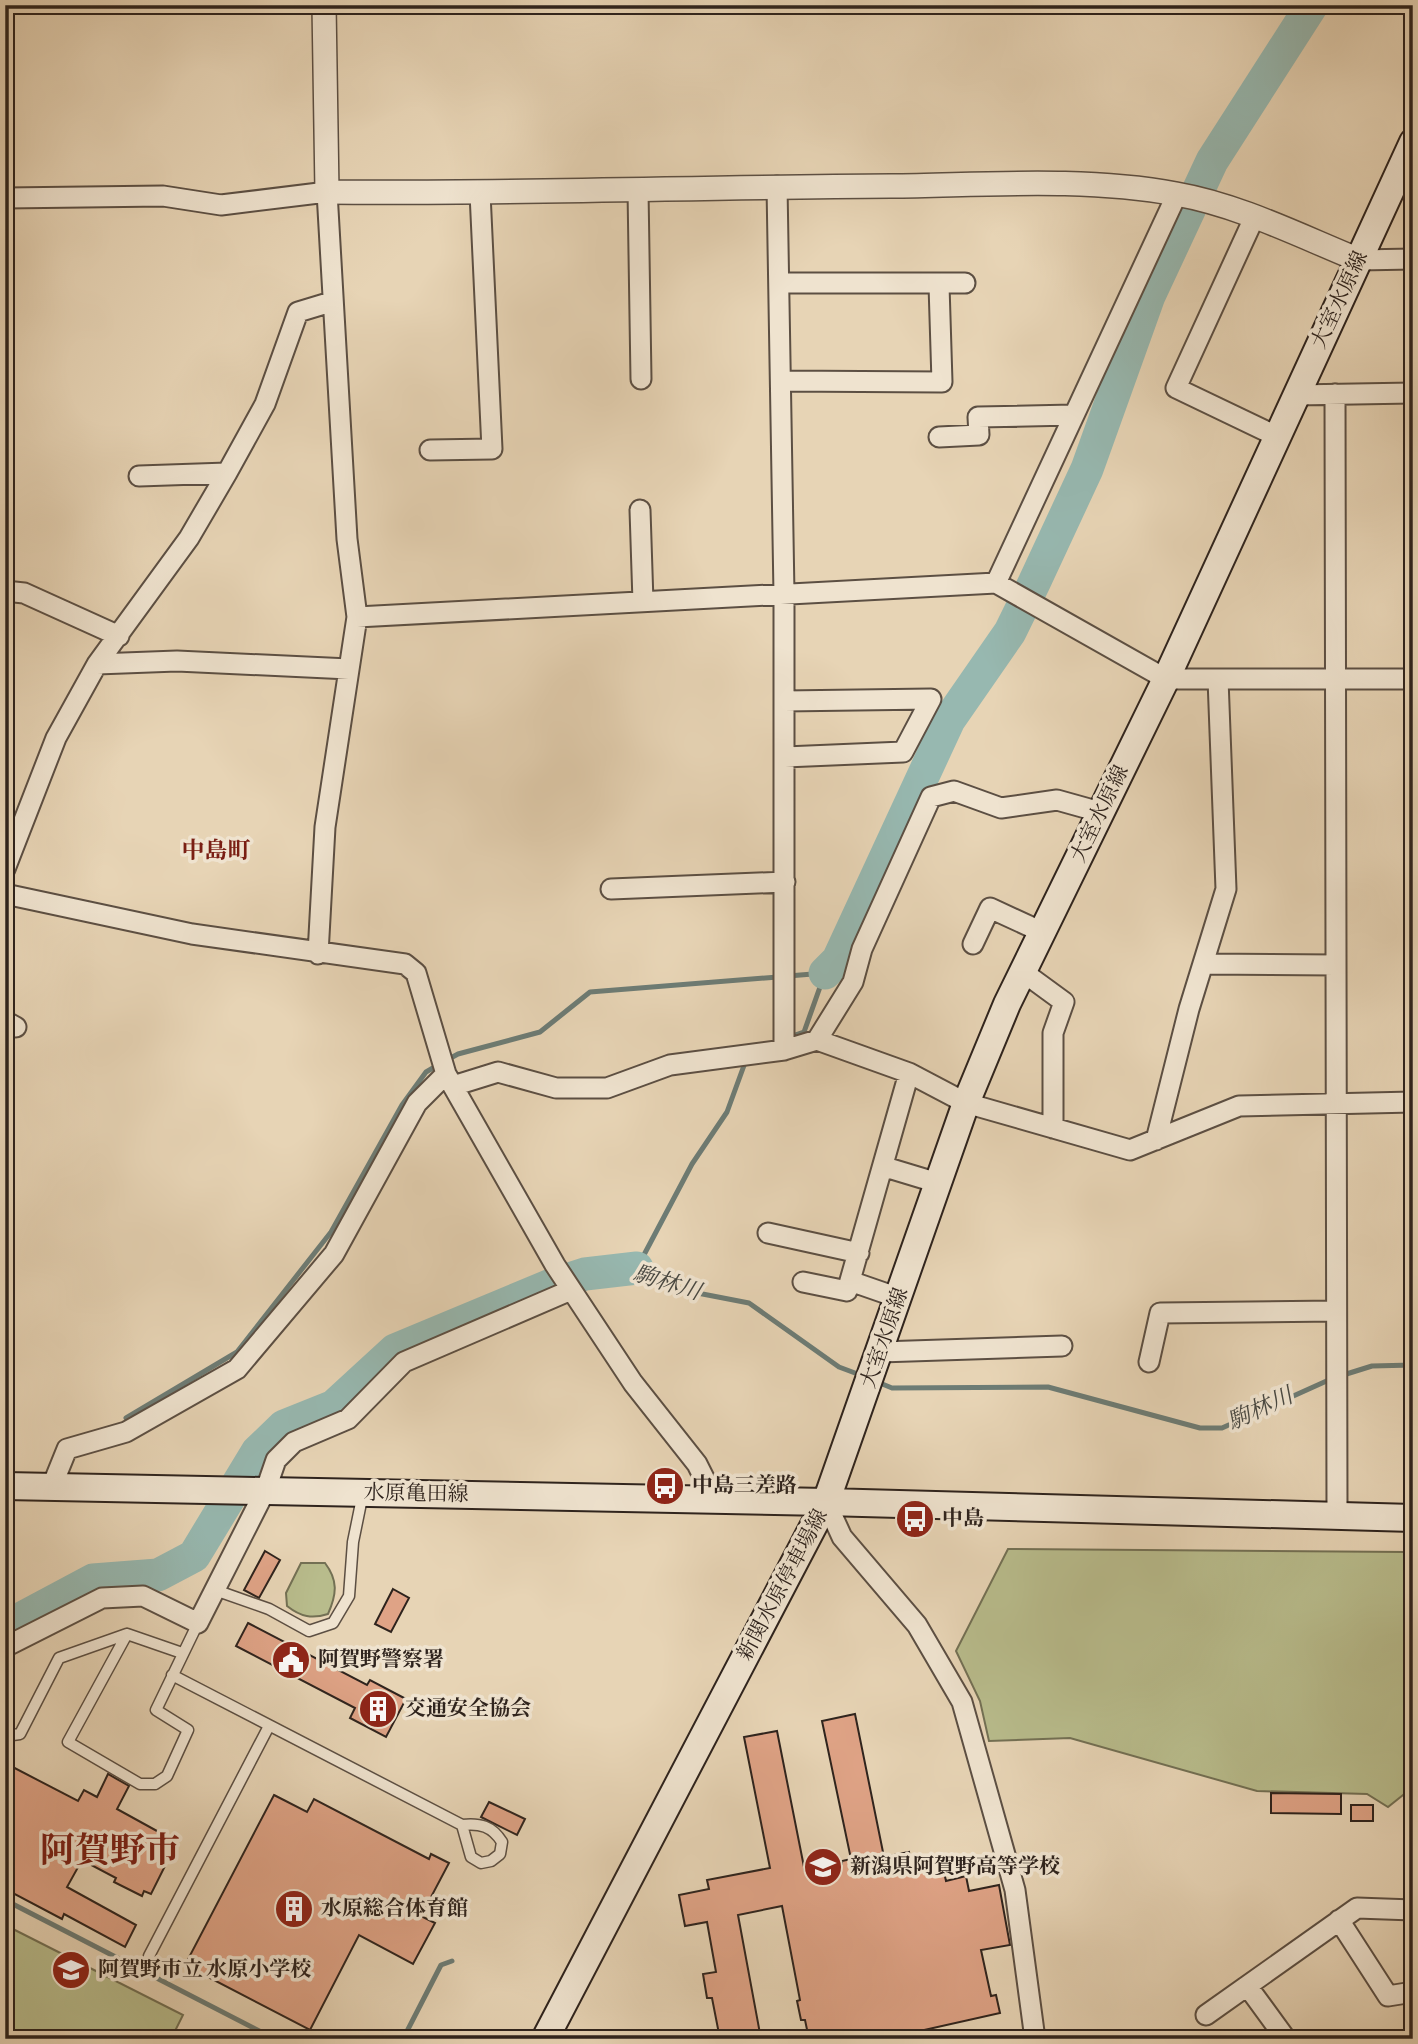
<svg xmlns="http://www.w3.org/2000/svg" width="1418" height="2044" font-family="'Libre Bodoni','Noto Serif JP',serif">
	<style>
		.green { fill: #b8bc8c; stroke: #737054; stroke-width: 2 }
		.lines { fill: none; stroke-linecap: round; stroke-linejoin: round }
		.stream { stroke: #6d7c75; stroke-width: 5 }
		.river { stroke: #97b8b0; stroke-width: 33 }
		.building { fill: #dfa386; stroke: #2e231d; stroke-width: 2 }
		.service-casing { stroke: #5c4f43; stroke-width: 13 }
		.minor-casing { stroke: #5c4f43; stroke-width: 23 }
		.tertiary-casing { stroke: #5c4f43; stroke-width: 26 }
		.secondary-casing { stroke: #2e231d; stroke-width: 30 }
		.service { stroke: #efe3cf; stroke-width: 10 }
		.minor { stroke: #efe3cf; stroke-width: 19 }
		.tertiary { stroke: #efe3cf; stroke-width: 23 }
		.secondary { stroke: #efe3cf; stroke-width: 26 }
		.labels { text-anchor: middle; dominant-baseline: central; stroke-width: 7; stroke-linejoin: round; paint-order: stroke }
		.street-label { font-size: 21px; fill: #2e231d; stroke: #efe3cf }
		.poi-label { font-size: 21px; font-weight: bold; fill: #2e231d; stroke: #efe3cf; text-anchor: start }
		.neighbourhood-label { font-size: 23px; font-weight: bold; fill: #7a1f14; stroke: #efe3cf }
		.water-label { font-size: 23px; font-style: italic; fill: #484842; stroke: #efe3cf }
		.town-label { font-size: 35px; font-weight: bold; fill: #7a1f14; stroke: #efe3cf }
	</style>
	<rect width="100%" height="100%" fill="#e7d4b5"/>
	<filter id="stains"><feTurbulence type="fractalNoise" baseFrequency=".00286" numOctaves="4"/><feColorMatrix values="0 0 0 0 .2 0 0 0 0 .09 0 0 0 0 .02 0 0 0 .5 -.17"/></filter>
	<radialGradient id="worn" r=".72"><stop offset=".6" stop-color="#630" stop-opacity="0"/><stop offset="1" stop-color="#630" stop-opacity=".3"/></radialGradient>
	<path class="green" d="M 1008,1549 L 1407,1552 L 1413,1678 L 1413,1787 L 1388,1807 L 1367,1794 L 1257,1791 L 1070,1738 L 989,1741 L 980,1701 L 956,1651 Z
		M 301,1563 L 325,1563 C 338,1580 337,1594 328,1614 C 312,1619 301,1617 287,1606 L 286,1593 Z
		M 5,1925 L 183,2015 L 171,2039 L 5,2039 Z"/>
	<g class="lines">
		<path class="stream" d="M 788,976 L 825,973 L 804,1032 L 789,1037
			M 447,1060 L 458,1054 L 540,1032 L 590,992 L 778,977
			M 746,1060 L 727,1112 L 692,1164 L 637,1268 L 654,1279 L 687,1291 L 749,1303 L 839,1367 L 863,1376
			M 1340,1376 L 1372,1366 L 1413,1365
			M 875,1381 L 892,1388 L 1048,1387 L 1200,1428 L 1222,1428 L 1331,1379
			M 126,1418 L 237,1352 L 331,1232 L 402,1105 L 426,1072 L 438,1065
			M 5,1900 L 275,2039
			M 403,2039 L 441,1965 L 452,1961"/>
		<path class="river" d="M 825,973 L 838,960 L 949,720 L 1010,632 L 1034,583 L 1087,469 L 1149,296 L 1212,161 L 1312,5
			M 5,1627 L 93,1580 L 158,1575 L 194,1556 L 257,1452 L 284,1426 L 334,1406 L 395,1350 L 551,1285 L 585,1274 L 637,1268"/>
	</g>
	<path class="building" d="M 265,1551 L 280,1560 L 259,1598 L 244,1590 Z
		M 393,1589 L 409,1598 L 391,1632 L 375,1624 Z
		M 248,1623 L 367,1685 L 370,1680 L 406,1699 L 386,1737 L 350,1718 L 355,1708 L 236,1646 Z
		M 855,1714 L 884,1857 L 909,1852 L 912,1869 L 942,1863 L 946,1881 L 966,1876 L 969,1891 L 999,1885 L 1010,1945 L 981,1950 L 991,1996 L 996,1995 L 1000,2013 L 884,2039 L 809,2039 L 805,2020 L 801,2020 L 797,2001 L 800,2000 L 782,1906 L 738,1915 L 761,2039 L 720,2039 L 712,1998 L 707,1998 L 703,1974 L 716,1972 L 707,1922 L 685,1926 L 679,1895 L 709,1889 L 707,1880 L 770,1868 L 744,1737 L 777,1731 L 805,1872 L 842,1864 L 842,1861 L 851,1859 L 822,1721 Z
		M 5,1763 L 78,1801 L 84,1790 L 97,1797 L 108,1774 L 129,1786 L 117,1809 L 177,1842 L 151,1894 L 144,1891 L 142,1896 L 114,1882 L 116,1878 L 82,1860 L 67,1887 L 136,1925 L 125,1947 L 64,1914 L 62,1919 L 5,1889 Z
		M 1271,1793 L 1341,1794 L 1341,1814 L 1271,1813 Z
		M 274,1795 L 307,1812 L 314,1799 L 429,1859 L 431,1854 L 449,1863 L 421,1916 L 435,1923 L 413,1964 L 359,1935 L 310,2030 L 185,1965 Z
		M 489,1802 L 525,1819 L 517,1835 L 481,1817 Z
		M 1351,1805 L 1373,1805 L 1373,1821 L 1351,1821 Z"/>
	<g class="lines">
		<defs>
			<path id="service" d="M 215,1590 L 269,1609 L 309,1631 L 333,1623 L 349,1596 L 353,1542 L 363,1493
				M 127,1634 L 68,1742 L 140,1784 L 155,1784 L 167,1776 L 188,1730 L 156,1710 L 198,1623
				M 172,1675 L 462,1825 C 480,1823 492,1826 502,1842 L 500,1854 L 491,1861 L 481,1863 L 471,1857 L 462,1825
				M 5,1736 L 20,1734 L 59,1658 L 127,1634 L 182,1653
				M 149,1956 L 269,1726"/>
			<path id="minor" d="M 777,186 L 784,594 L 784,1050
				M 638,190 L 641,379
				M 5,198 L 163,196 L 221,205 L 327,192 L 347,539 L 357,617 L 325,827 L 318,954
				M 1254,218 L 1176,388 L 1276,436
				M 1359,260 L 1413,259
				M 779,283 L 965,283
				M 781,381 L 942,382 L 939,285
				M 1335,394 L 1337,1515
				M 1296,395 L 1413,393
				M 939,437 L 979,435 L 978,417 L 1073,415
				M 430,450 L 492,449 L 480,193
				M 139,476 L 227,473
				M 640,510 L 643,602
				M 996,583 L 1177,194
				M 5,591 L 24,593 L 119,636
				M 357,617 L 996,583 L 1166,679 L 1413,679
				M 97,664 L 177,661 L 349,669
				M 784,701 L 931,699 L 903,752 L 785,757
				M 5,869 L 56,738 L 97,664 L 189,538 L 227,473 L 265,404 L 298,312 L 331,302
				M 611,889 L 785,882
				M 5,894 L 192,934 L 405,964 L 416,973 L 446,1074 L 555,1265 L 633,1383 L 697,1464 L 715,1500
				M 973,944 L 990,908 L 1042,932
				M 1203,964 L 1336,965
				M 1023,972 L 1064,1002 L 1053,1033 L 1053,1128
				M 5,1021 L 16,1027
				M 817,1040 L 853,982 L 862,949 L 931,797 L 954,791 L 1001,808 L 1057,800 L 1100,812
				M 453,1086 L 498,1072 L 556,1088 L 607,1088 L 670,1065 L 784,1050 L 817,1040 L 909,1073 L 966,1103 L 1130,1150 L 1239,1106 L 1413,1102
				M 1156,1140 L 1189,1009 L 1226,889 L 1218,679
				M 885,1167 L 938,1183
				M 768,1233 L 859,1253
				M 850,1281 L 899,1298
				M 803,1282 L 847,1291 L 909,1073
				M 880,1352 L 1062,1346
				M 1149,1362 L 1160,1313 L 1336,1311
				M 52,1486 L 67,1449 L 126,1432 L 237,1369 L 334,1254 L 417,1103 L 446,1074
				M 826,1502 L 842,1537 L 917,1625 L 962,1702 L 1015,1890 L 1035,2039
				M 5,1647 L 102,1598 L 143,1596 L 198,1623 L 266,1489 L 276,1460 L 294,1442 L 348,1419 L 404,1362 L 571,1290
				M 1339,1920 L 1388,1996 L 1413,1992
				M 1248,1987 L 1286,2039
				M 1206,2015 L 1357,1908 L 1413,1910"/>
			<path id="tertiary" d="M 324,5 L 327,192 C 515,194 703,187 891,186 C 985,185 1083,177 1176,194 C 1239,205 1300,236 1359,260"/>
			<path id="secondary" d="M 5,1486 L 826,1502 L 1413,1518
				M 545,2039 L 826,1502 L 966,1103 L 1007,1004 L 1166,679 L 1413,142"/>
		</defs>
		<use href="#service" class="service-casing"/>
		<use href="#minor" class="minor-casing"/>
		<use href="#tertiary" class="tertiary-casing"/>
		<use href="#secondary" class="secondary-casing"/>
		<use href="#service" class="service"/>
		<use href="#minor" class="minor"/>
		<use href="#tertiary" class="tertiary"/>
		<use href="#secondary" class="secondary"/>
	</g>
	<defs>
		<symbol id="bus-disc" viewBox="-11 -11 22 22"><circle r="9.5" fill="#8f2418" stroke="#efe3cf"/><path d="M-5-6H5V4H4V6H2V4H-2V6H-4V4H-5ZM-3.5-4V0h7V-4ZM-3.5 1.2v1.5H-2V1.2ZM2 1.2v1.5H3.5V1.2Z" fill="#fff"/></symbol>
		<symbol id="civic-disc" viewBox="-11 -11 22 22"><circle r="9.5" fill="#8f2418" stroke="#efe3cf"/><path d="M-.6-6.5H3V-4.5H.6V-3L4-1V1h2V6H-6V1h2V-1L-.6-3ZM-1.2 2.5V6h2.4V2.5Z" fill="#fff"/></symbol>
		<symbol id="building-disc" viewBox="-11 -11 22 22"><circle r="9.5" fill="#8f2418" stroke="#efe3cf"/><path d="M-4-6H4V6H1V3H-1V6H-4ZM-2.5-4.3h1.7v1.8h-1.7ZM.8-4.3h1.7v1.8H.8ZM-2.5-1h1.7V.8h-1.7ZM.8-1h1.7V.8H.8Z" fill="#fff"/></symbol>
		<symbol id="school-disc" viewBox="-11 -11 22 22"><circle r="9.5" fill="#8f2418" stroke="#efe3cf"/><path d="M0-5L7-2L0 1L-7-2ZM-4 1L0 2.5L4 1V4Q0 6-4 4Z" fill="#fff"/></symbol>
	</defs>
	<g fill-rule="evenodd">
		<use href="#bus-disc" x="643" y="1464" width="44" height="44"/>
		<use href="#bus-disc" x="893" y="1497" width="44" height="44"/>
		<use href="#civic-disc" x="269" y="1638" width="44" height="44"/>
		<use href="#building-disc" x="356" y="1687" width="44" height="44"/>
		<use href="#school-disc" x="801" y="1845" width="44" height="44"/>
		<use href="#building-disc" x="272" y="1887" width="44" height="44"/>
		<use href="#school-disc" x="49" y="1948" width="44" height="44"/>
	</g>
	<g class="labels">
		<g class="street-label">
			<text transform="translate(1340 300) rotate(-65)">大室水原線</text>
			<text transform="translate(1100 814) rotate(-64)">大室水原線</text>
			<text transform="translate(885 1338) rotate(-71)">大室水原線</text>
			<text transform="translate(416 1494) rotate(1)">水原亀田線</text>
			<text transform="translate(783 1585) rotate(-62)">新関水原停車場線</text>
		</g>
		<g class="poi-label">
			<text x="692" y="1486">中島三差路</text>
			<text x="942" y="1519">中島</text>
			<text x="318" y="1660">阿賀野警察署</text>
			<text x="405" y="1709">交通安全協会</text>
			<text x="850" y="1867">新潟県阿賀野高等学校</text>
			<text x="321" y="1909">水原総合体育館</text>
			<text x="98" y="1970">阿賀野市立 水原小学校</text>
		</g>
		<g class="neighbourhood-label">
			<text x="216" y="851">中島町</text>
		</g>
		<g class="water-label">
			<text transform="translate(667 1283) rotate(17)">駒林川</text>
			<text transform="translate(1260 1409) rotate(-25)">駒林川</text>
		</g>
		<g class="town-label">
			<text x="110" y="1851">阿賀野市</text>
		</g>
	</g>
	<rect width="1418" height="2044" fill="none" stroke="#e7d4b5" stroke-width="28"/>
	<rect x="7" y="7" width="1404" height="2030" fill="none" stroke="#2e231d" stroke-width="3.5"/>
	<rect x="14" y="14" width="1390" height="2016" fill="none" stroke="#2e231d" stroke-width="2"/>
	<rect width="100%" height="100%" filter="url(#stains)"/>
	<rect width="100%" height="100%" fill="url(#worn)"/>
</svg>
